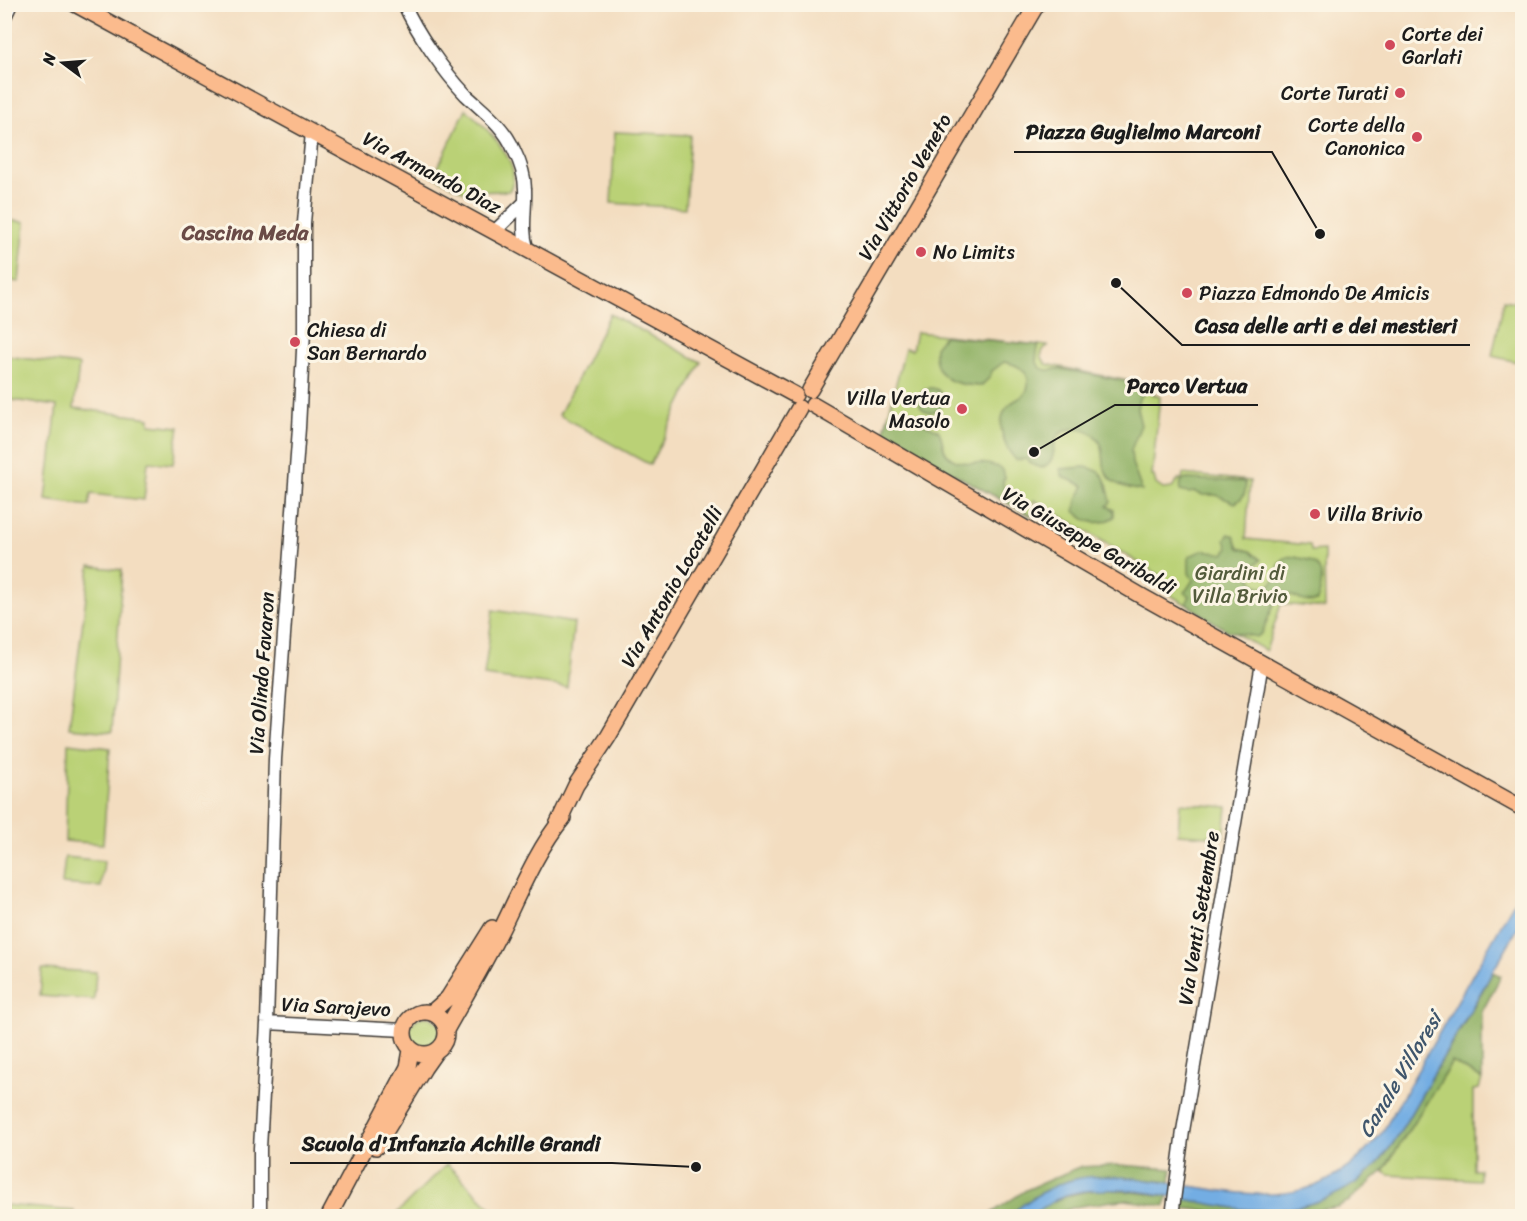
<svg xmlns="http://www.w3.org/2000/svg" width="1527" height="1221" font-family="Sriracha,sans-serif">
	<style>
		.green { fill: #bad176; stroke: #6b7649; stroke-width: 1.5 }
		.forest { fill: #93b367; stroke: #586842; stroke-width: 1.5 }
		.water { fill: #73ade3; stroke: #486480; stroke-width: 1.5 }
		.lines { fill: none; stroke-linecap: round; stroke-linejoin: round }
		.minor-casing { stroke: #3c3935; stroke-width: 15 }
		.major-casing { stroke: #3c3935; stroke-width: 18 }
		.minor { stroke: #fff; stroke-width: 12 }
		.major { stroke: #fbbb8d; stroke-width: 15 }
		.poi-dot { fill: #d1495b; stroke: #fcf5e5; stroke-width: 2 }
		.labels { text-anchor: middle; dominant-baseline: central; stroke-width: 6; stroke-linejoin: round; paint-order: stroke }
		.poi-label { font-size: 20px; fill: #1c1c1c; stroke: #fcf5e5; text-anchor: start }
		.street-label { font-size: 20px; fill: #1c1c1c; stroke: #fcf5e5 }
		.park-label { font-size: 20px; fill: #535b3c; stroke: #fcf5e5 }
		.neighbourhood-label { font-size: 21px; font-weight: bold; fill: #6a4b47; stroke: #fcf5e5 }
		.water-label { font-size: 21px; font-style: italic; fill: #3f566c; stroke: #fcf5e5 }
		.leader { fill: none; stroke: #1c1c1c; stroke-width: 2 }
		.callout-dot { fill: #1c1c1c; stroke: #fcf5e5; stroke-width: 2 }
		.callout-label { font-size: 21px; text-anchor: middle; font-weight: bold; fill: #1c1c1c; stroke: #fcf5e5; stroke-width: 6; stroke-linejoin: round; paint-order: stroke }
	</style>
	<rect width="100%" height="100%" fill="#fcf5e5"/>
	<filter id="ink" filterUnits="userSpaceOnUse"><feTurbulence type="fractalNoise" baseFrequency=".0167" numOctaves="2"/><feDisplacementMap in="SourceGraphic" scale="12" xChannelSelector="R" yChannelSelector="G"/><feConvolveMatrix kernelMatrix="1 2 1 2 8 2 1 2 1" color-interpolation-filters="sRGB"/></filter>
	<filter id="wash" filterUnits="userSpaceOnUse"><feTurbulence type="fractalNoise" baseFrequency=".008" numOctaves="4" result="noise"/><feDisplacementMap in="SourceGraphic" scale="24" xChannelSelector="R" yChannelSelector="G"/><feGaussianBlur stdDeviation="1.35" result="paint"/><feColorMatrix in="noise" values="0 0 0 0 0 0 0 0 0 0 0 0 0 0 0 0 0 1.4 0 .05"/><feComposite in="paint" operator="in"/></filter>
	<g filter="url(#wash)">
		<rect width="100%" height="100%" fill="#f3ddc0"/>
		<path class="green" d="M 466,109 C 484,126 527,165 509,191 L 465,192 L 434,176 Z
			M 615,132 L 690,135 L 685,208 L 611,203 Z
			M 5,220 L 25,222 L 19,282 L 5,280 Z
			M 1504,300 L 1522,304 L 1522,363 L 1492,356 Z
			M 610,314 L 701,362 L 650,465 L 559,415 Z
			M 916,332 L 1048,346 L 1043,350 L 1041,356 L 1046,364 L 1153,386 L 1153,394 L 1160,397 L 1152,476 L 1154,476 L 1156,484 L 1163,489 L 1172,488 L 1179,479 L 1182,479 L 1183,474 L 1250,481 L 1246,539 L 1310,545 L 1311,551 L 1324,550 L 1325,608 L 1281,604 L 1266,651 L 1170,595 L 1171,587 L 1159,578 L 1159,575 L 1034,500 L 1031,516 L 883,435 L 905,348 L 912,350 Z
			M 5,356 L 79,365 L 74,408 L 150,418 L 150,424 L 179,427 L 173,464 L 148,462 L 144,500 L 91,494 L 89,506 L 46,500 L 57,406 L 5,399 Z
			M 90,566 L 122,570 L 112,732 L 69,728 Z
			M 493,610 L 574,623 L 567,687 L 484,676 Z
			M 68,743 L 110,748 L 103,844 L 65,841 Z
			M 1180,803 L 1227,807 L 1224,837 L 1178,834 Z
			M 65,857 L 104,861 L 101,887 L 62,884 Z
			M 42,969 L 96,972 L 94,1000 L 40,996 Z
			M409 1033a16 16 0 1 1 32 0a16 16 0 1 1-32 0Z
			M 1452,1062 L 1482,1079 L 1479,1089 L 1473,1090 L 1473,1169 L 1479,1169 L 1479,1180 L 1388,1175 L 1383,1171 Z
			M 447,1164 L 499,1216 L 394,1216 Z
			M 5,1205 L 74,1211 L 74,1216 L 5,1216 Z"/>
		<path class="forest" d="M 944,336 L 1039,345 C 1036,354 1033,367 1046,370 C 1051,371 1056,368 1061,369 L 1152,386 L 1139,398 L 1137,409 L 1141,425 L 1131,450 L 1132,463 L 1142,491 C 1130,488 1117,487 1109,477 C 1097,463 1113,442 1085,430 C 1080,428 1073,428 1067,430 C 1044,438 1064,459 1041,468 L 1033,465 L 1027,459 L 1016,460 C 1003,446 994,421 1009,405 C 1015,399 1024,398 1027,390 C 1033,373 1018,364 1004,362 L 992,371 L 990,377 L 981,386 C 954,385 933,380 935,347 Z
			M919 400a12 12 0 1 1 24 0a12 12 0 1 1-24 0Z
			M 888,417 L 913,418 L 938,430 C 943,437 942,446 946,453 C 957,470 985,457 1003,470 L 1005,478 L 1003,481 C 1003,500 1019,504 1031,516 L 883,435 Z
			M 1085,467 C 1108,471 1106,483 1111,502 L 1107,506 L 1114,510 L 1114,517 C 1100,526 1087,524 1075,511 L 1077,500 L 1084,486 L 1063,477 L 1060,469 Z
			M 1187,479 L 1245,482 C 1247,492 1244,498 1235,503 L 1216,495 L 1203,495 L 1195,492 L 1188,493 L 1180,491 L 1181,481 Z
			M 1229,534 L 1234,536 L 1239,548 L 1250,551 L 1261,560 L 1252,567 L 1251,577 L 1256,585 L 1266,588 C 1282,580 1274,563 1285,558 C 1291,555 1294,557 1299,558 C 1324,561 1325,580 1317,601 C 1303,605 1294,594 1281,593 L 1277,597 L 1262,633 L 1257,637 L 1228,631 L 1186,604 L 1190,596 L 1185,592 L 1193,580 L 1189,573 L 1189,556 L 1204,550 L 1224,554 L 1228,549 L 1225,539 Z
			M 1493,972 L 1501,976 L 1482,1012 L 1482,1079 L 1452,1062 L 1383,1171 L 1349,1201 L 1337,1207 L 1278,1216 L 1256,1216 L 1181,1208 L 1183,1198 C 1211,1203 1240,1211 1269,1211 C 1306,1211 1349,1191 1375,1166 C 1393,1148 1405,1123 1418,1101 C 1444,1058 1469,1015 1493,972 Z
			M 1119,1165 L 1172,1169 L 1170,1182 L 1105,1176 L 1058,1185 L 1038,1195 L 1009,1216 L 987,1216 L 1026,1190 L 1079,1167 Z
			M 1106,1189 L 1168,1196 L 1165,1206 L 1125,1200 L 1113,1201 L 1074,1207 L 1053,1216 L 1028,1216 C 1055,1198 1074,1192 1106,1189 Z"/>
		<path class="water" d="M 1522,888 L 1522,921 L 1396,1139 C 1390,1147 1384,1157 1377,1164 C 1345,1200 1289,1215 1243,1209 C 1197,1204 1150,1188 1103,1190 C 1090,1190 1076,1191 1063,1196 C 1053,1200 1035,1215 1027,1216 C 1022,1218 1014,1216 1009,1216 C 1028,1199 1054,1183 1080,1178 C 1102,1174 1127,1177 1148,1180 C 1246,1192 1314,1221 1383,1131 Z"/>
	</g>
	<g filter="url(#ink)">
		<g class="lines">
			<defs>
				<path id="minor" d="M 404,4 C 416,32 445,73 466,95 C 484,112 504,126 514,150 C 520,162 525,176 525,189 C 526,210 521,228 527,248
					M 4,19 L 11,4
					M 495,231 L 525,202
					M 267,1023 L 404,1030
					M 260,1216 L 260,1148 L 267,1023 L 275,759 L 299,428 L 304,331 L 304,223 L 312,132
					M 1172,1216 L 1183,1131 L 1262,663"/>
				<path id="major" d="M 75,4 L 795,395
					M 810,390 L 1037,4
					M 813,405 L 1143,597 L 1522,808
					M 557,825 L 576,785 L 608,737 L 799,408
					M404 1033a21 21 0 1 1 42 0a21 21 0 1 1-42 0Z
					M 431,1013 L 448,998 L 492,928
					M 446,1030 C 464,998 483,966 500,932 C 518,896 537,849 563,818
					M 376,1147 L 424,1068 L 436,1051
					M 329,1216 L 408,1067 L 411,1050"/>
			</defs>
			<use href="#minor" class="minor-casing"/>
			<use href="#major" class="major-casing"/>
			<use href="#minor" class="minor"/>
			<use href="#major" class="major"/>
		</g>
	</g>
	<g class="poi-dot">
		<circle cx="1390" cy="45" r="6"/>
		<circle cx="1400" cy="93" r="6"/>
		<circle cx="1417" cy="137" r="6"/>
		<circle cx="921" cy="252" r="6"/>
		<circle cx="1187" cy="293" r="6"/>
		<circle cx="295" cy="342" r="6"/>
		<circle cx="962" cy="409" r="6"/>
		<circle cx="1315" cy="514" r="6"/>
	</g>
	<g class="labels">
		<g class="poi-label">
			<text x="1402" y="34">Corte dei<tspan x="1402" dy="23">Garlati</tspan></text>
			<text x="1388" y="93" text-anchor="end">Corte Turati</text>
			<text x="1405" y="125" text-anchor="end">Corte della<tspan x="1405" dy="23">Canonica</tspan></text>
			<text x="933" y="252">No Limits</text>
			<text x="1199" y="293">Piazza Edmondo De Amicis</text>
			<text x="307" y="330">Chiesa di<tspan x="307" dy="23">San Bernardo</tspan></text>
			<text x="950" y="398" text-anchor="end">Villa Vertua<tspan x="950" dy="23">Masolo</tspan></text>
			<text x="1327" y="514">Villa Brivio</text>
		</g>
		<g class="street-label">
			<text transform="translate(432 173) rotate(28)">Via Armando Diaz</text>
			<text transform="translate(905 187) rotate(-60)">Via Vittorio Veneto</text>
			<text transform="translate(1089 541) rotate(30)">Via Giuseppe Garibaldi</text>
			<text transform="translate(672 587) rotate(-60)">Via Antonio Locatelli</text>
			<text transform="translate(262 673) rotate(-86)">Via Olindo Favaron</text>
			<text transform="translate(1199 918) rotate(-81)">Via Venti Settembre</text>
			<text transform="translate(336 1007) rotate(3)">Via Sarajevo</text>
		</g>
		<g class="park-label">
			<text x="1240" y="573">Giardini di<tspan x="1240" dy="23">Villa Brivio</tspan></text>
		</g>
		<g class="neighbourhood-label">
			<text x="245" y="233">Cascina Meda</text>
		</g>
		<g class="water-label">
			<text transform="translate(1400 1075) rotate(-59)">Canale Villoresi</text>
		</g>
	</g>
	<path class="leader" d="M1320 234L1272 152H1014M1116 283L1182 345H1470M1034 452L1115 405H1258M696 1167L612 1163H290"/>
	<g class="callout-dot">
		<circle cx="1320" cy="234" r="6"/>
		<circle cx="1116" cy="283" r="6"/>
		<circle cx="1034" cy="452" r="6"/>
		<circle cx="696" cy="1167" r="6"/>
	</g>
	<g class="callout-label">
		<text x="1143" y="139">Piazza Guglielmo Marconi</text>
		<text x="1326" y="333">Casa delle arti e dei mestieri</text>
		<text x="1187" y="393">Parco Vertua</text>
		<text x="451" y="1151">Scuola d'Infanzia Achille Grandi</text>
	</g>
	<rect width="1527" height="1221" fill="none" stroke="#fcf5e5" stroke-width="24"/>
	<g transform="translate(63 63) rotate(286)" stroke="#fcf5e5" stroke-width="4.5" paint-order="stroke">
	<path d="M0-4.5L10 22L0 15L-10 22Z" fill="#1c1c1c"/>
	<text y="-9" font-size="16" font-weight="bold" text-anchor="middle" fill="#1c1c1c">N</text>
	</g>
</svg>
